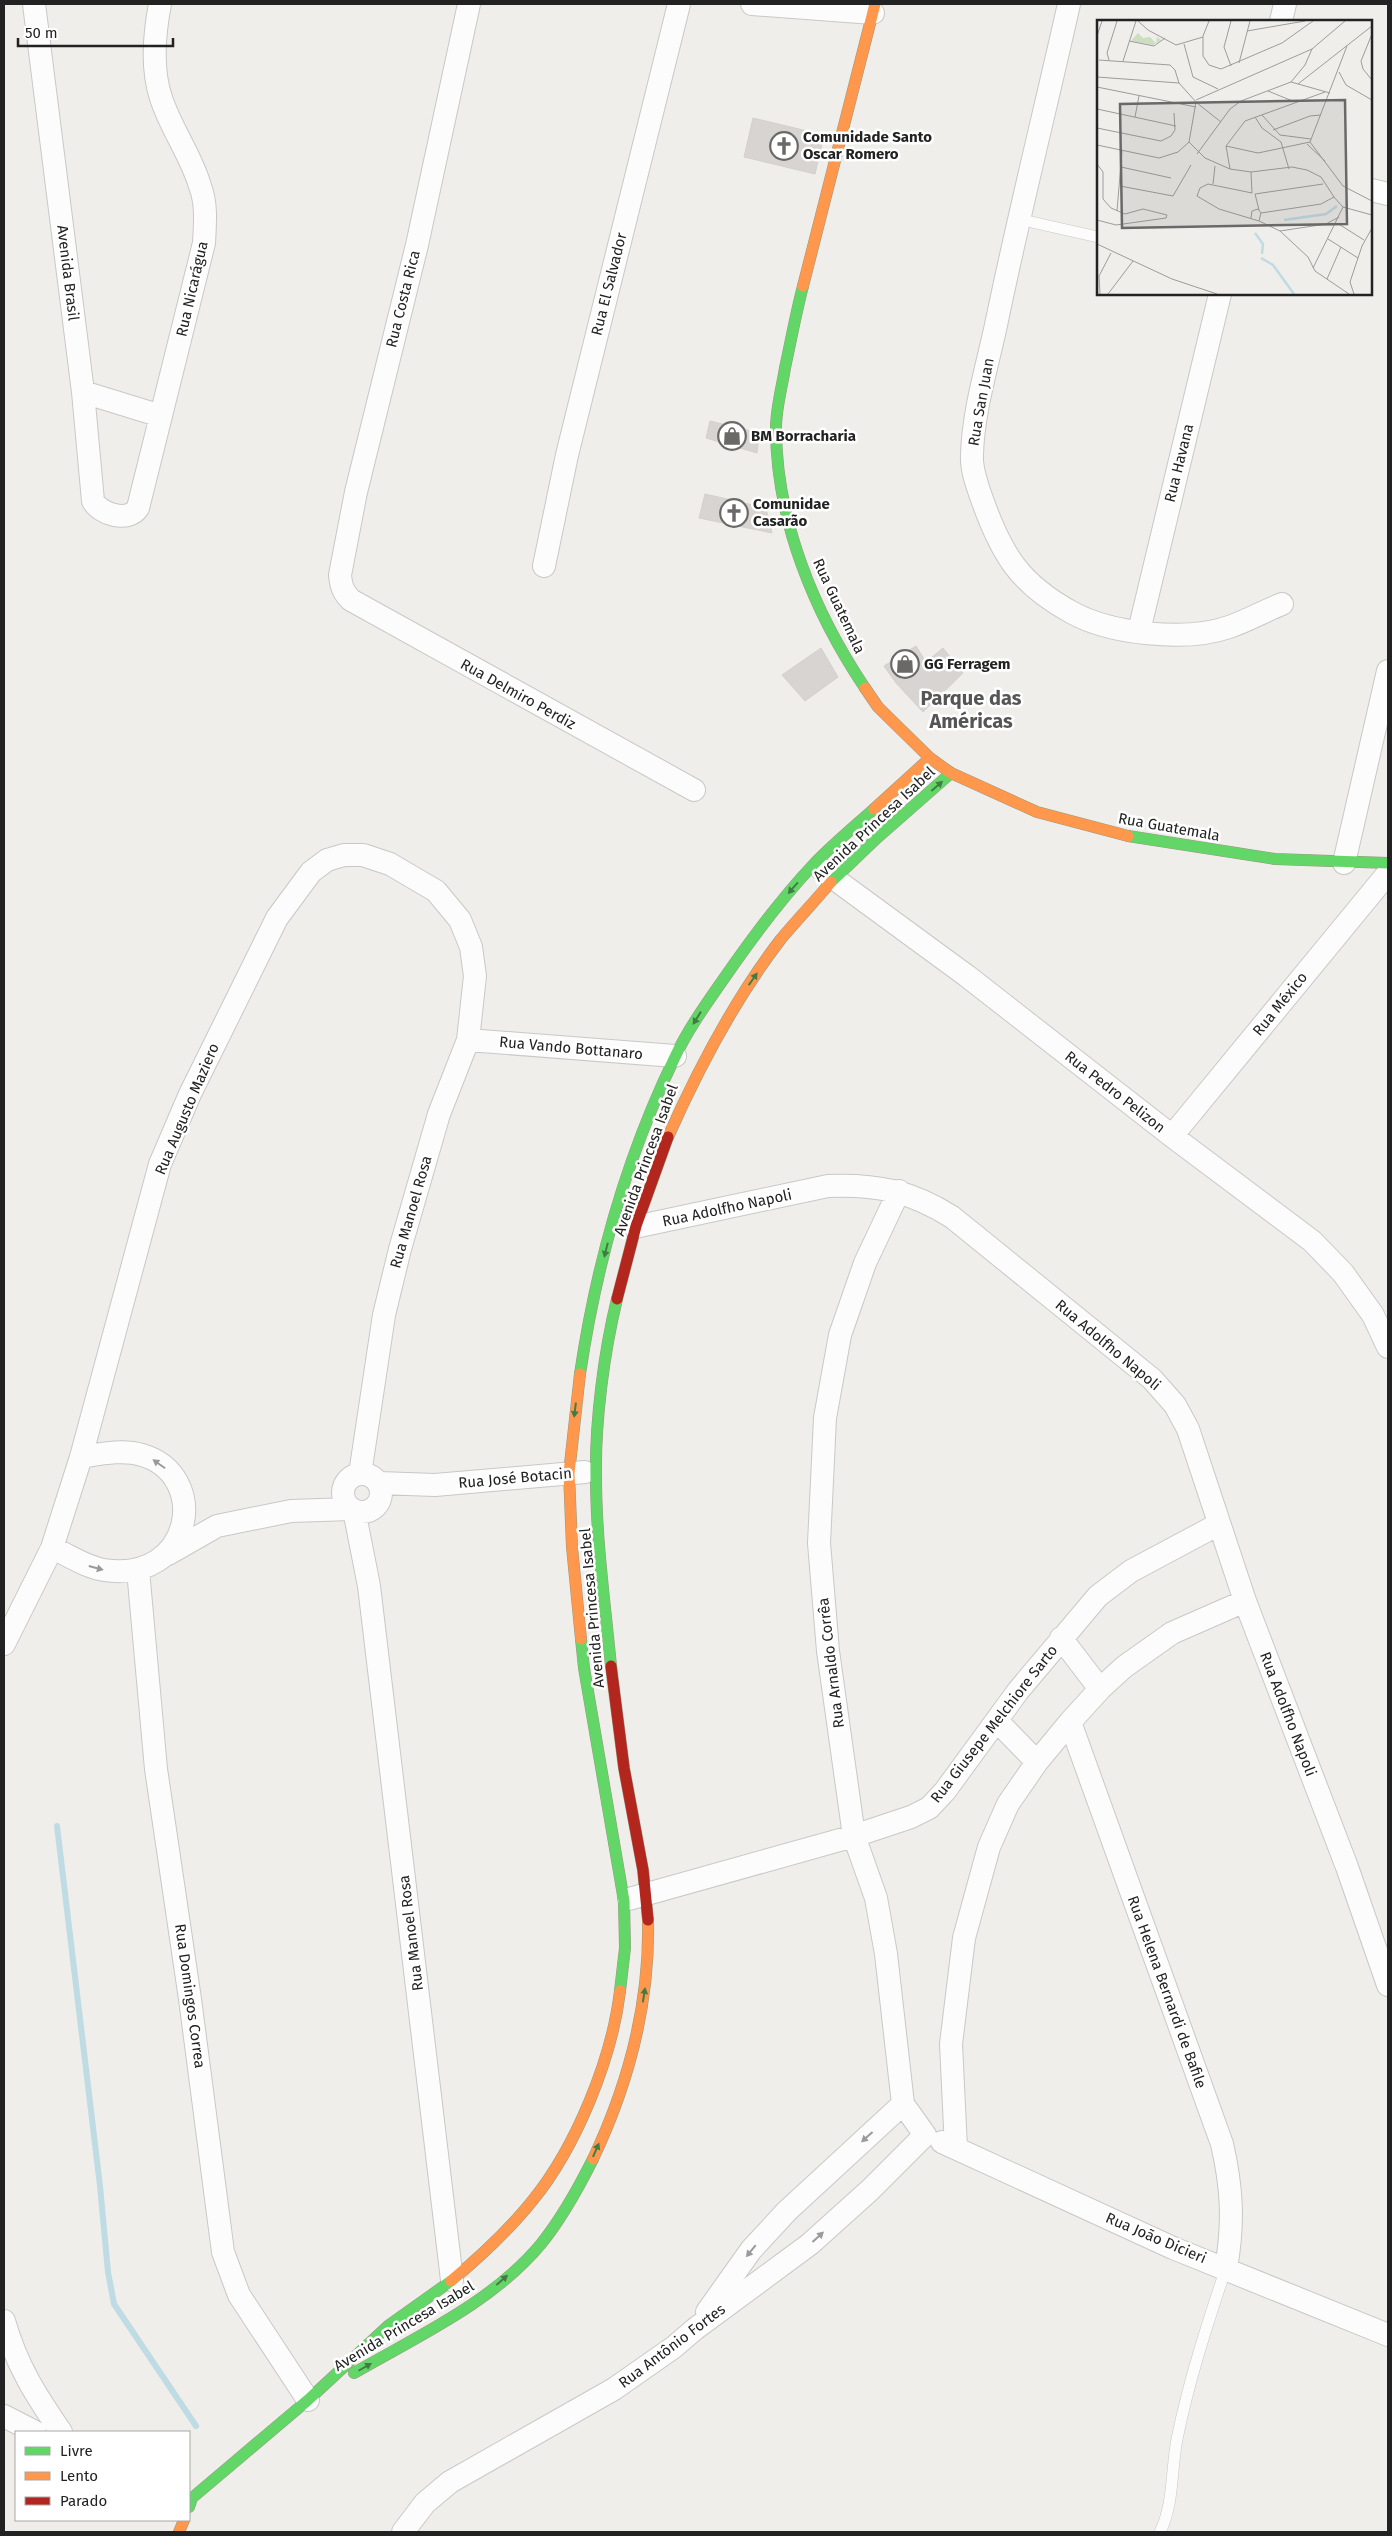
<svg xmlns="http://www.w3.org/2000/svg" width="1392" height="2536" font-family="'Fira Sans',sans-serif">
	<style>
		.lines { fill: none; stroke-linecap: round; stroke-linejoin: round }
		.stream { stroke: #bfdbe3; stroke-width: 6 }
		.building { fill: #d7d4d2; stroke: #d3d0cc }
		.lane-casing { stroke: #c9c8c7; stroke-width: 12 }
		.street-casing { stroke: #c9c8c7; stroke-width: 24 }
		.fast-casing { stroke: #999a82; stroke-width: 12 }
		.slow-casing { stroke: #999a82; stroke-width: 12 }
		.jam-casing { stroke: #999a82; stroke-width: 12 }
		.lane { stroke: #fdfcfc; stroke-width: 11 }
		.street { stroke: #fdfcfc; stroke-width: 22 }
		.fast { stroke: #63d668; stroke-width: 11 }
		.slow { stroke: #ff974d; stroke-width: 11 }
		.jam { stroke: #b3261e; stroke-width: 11 }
		.oneway { fill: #427c45 }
		.oneway2 { fill: #9a9a9a }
		.labels { text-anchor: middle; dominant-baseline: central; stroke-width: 5; stroke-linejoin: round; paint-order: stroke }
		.poi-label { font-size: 15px; font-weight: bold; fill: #222; stroke: #fff; text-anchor: start }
		.street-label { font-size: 15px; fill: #222; stroke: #fff }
		.district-label { font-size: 20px; font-weight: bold; fill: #555; stroke: #fff }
		.inset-river { fill: none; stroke: #bfdbe3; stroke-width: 2.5 }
		.inset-road { fill: none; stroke: #9e9c9b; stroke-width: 1 }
		.view { fill: #6a6968; fill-opacity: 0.15; stroke: #6a6968; stroke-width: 2.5 }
		.inset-edge { fill: none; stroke: #222; stroke-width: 2.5 }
	</style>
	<rect width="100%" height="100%" fill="#f0eeeb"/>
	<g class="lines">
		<path class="stream" d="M 57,1826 L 100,2186 L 108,2272 L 114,2304 L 196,2426"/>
	</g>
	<path class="building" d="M 753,118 L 824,135 L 815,174 L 744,157 Z
		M 710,421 L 759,433 L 757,453 L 706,438 Z
		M 705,494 L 766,508 L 772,533 L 699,518 Z
		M 916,646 L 926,662 L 943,648 L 963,673 L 923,712 L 896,683 L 884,666 Z
		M 821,648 L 838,677 L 805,701 L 782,675 Z"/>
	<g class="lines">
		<defs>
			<path id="lane" d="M 1018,219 L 1098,237
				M 1160,2532 C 1174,2504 1171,2470 1177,2439 C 1189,2380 1207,2325 1226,2268"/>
			<path id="street" d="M 34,4 L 83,392 L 93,501 C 100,514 128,523 138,508 L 204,243 C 205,224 207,204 200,186 C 191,155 171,129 161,98 C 151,68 154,35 160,4
				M 469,4 L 417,245 L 356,492 L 340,575 C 341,586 343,592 351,600 L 694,790
				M 752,4 L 873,13
				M 1069,4 C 1045,111 1018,218 996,325 C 987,367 973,412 972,455 C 971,470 978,488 983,502 C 1002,555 1020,584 1071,612 C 1110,634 1186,642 1229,627 C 1247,621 1264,611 1282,604
				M 1281,21 L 1285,4
				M 1371,190 L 1388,194
				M 83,392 L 161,416
				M 544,566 L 567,455 L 679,4
				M 1139,631 L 1220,294
				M 1344,863 L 1388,671
				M 821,869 L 967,976 L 1172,1136 L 1312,1241 L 1343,1273 L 1373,1315 L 1388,1347
				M 468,1040 L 675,1056
				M 1172,1136 L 1388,873
				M 899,1191 L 865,1263 L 840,1335 L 825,1418 L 819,1543 L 828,1651 L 854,1836 L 876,1898 L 886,1954 L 903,2104 L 925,2135
				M 635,1227 L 828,1186 C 876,1184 911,1191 952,1217 L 1152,1379 L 1175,1405 L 1188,1429 L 1245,1601 L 1347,1867 L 1388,1985
				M343 1493a19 19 0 1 1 38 0a19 19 0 1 1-38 0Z
				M 379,1483 L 435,1485 L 585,1472
				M 354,1510 L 369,1586 L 452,2280
				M 52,1548 C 69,1555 85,1567 104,1570 C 193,1584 211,1475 142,1455 C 123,1449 100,1454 81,1457
				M 168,1554 L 217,1526 L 291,1511 L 351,1509
				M 138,1570 L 156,1769 L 190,1999 L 223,2252 L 239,2295 L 308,2400
				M 1061,1638 L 1100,1689
				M 4,1644 L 52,1548 L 81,1457 L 160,1164 L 190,1094 L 277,918 L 311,872 L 327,860 L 344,855 L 363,855 L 390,864 L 436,891 L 460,920 L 471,947 L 475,976 L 468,1040 L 439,1114 L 400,1249 L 384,1315 L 360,1474
				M 997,1721 L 1037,1762
				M 1070,1722 L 1222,2144 C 1232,2187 1234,2223 1226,2268
				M 629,1899 L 854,1836 L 911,1817 L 929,1808 L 945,1791 L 1018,1691 L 1098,1596 L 1131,1571 L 1219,1524
				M 942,2142 L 1173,2248 L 1388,2335
				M 956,2148 L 951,2044 L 964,1938 L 989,1847 L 1008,1804 L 1037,1762 L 1070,1722 L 1100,1689 L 1124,1667 L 1172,1633 L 1245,1601
				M 707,2312 L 751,2250 L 787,2211 L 903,2104
				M 4,2321 C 17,2366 35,2394 61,2432
				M 4,2416 L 35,2432
				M 403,2532 L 425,2503 L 450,2482 L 614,2389 L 674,2347 L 695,2329 L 810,2244 L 870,2190 L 925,2135"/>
			<path id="fast" d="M 803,286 C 796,313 791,340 785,368 C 782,387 776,408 776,428 C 776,520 814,612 865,688
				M 1128,836 L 1275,859 L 1388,863
				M 831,882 L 877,838 L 951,773
				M 580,1374 C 596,1266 627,1156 675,1057 C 688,1029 707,1003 725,977 C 752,938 780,900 813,865 C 832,845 854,827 874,809
				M 581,1639 L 584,1668 L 624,1901 L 625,1948 L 620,1991
				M 611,1666 C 605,1603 596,1539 596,1476 C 595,1422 604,1352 617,1299
				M 354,2373 C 418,2336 493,2302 541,2244 C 562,2218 578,2189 593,2159
				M 189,2507 L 192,2498 L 308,2400 L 388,2326 L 451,2281"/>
			<path id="slow" d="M 803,286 L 875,4
				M 865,688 L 878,707 L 930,758 L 951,773 L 1037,812 L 1128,836
				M 874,809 L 930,758
				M 668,1137 C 699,1067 734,1000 781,939 C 797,920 815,901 831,882
				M 580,1374 L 569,1473 L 572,1547 L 581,1639
				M 593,2159 C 628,2085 650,2003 648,1920
				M 451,2281 C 481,2256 509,2230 533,2200 C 576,2147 612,2059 620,1991
				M 179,2532 L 184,2520"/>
			<path id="jam" d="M 617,1299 L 636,1226 L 668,1137
				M 611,1666 L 624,1768 L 643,1870 L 648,1920"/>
		</defs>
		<use href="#lane" class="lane-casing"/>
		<use href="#street" class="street-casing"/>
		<use href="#fast" class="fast-casing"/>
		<use href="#slow" class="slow-casing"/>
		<use href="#jam" class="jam-casing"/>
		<use href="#lane" class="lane"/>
		<use href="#street" class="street"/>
		<use href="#fast" class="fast"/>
		<use href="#slow" class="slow"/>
		<use href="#jam" class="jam"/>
	</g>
	<defs><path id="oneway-solid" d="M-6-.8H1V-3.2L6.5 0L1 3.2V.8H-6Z" transform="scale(1.25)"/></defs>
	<g class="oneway">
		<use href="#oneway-solid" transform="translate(937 786) rotate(-41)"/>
		<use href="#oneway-solid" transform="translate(793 888) rotate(131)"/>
		<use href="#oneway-solid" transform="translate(753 979) rotate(-55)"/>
		<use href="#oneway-solid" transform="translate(697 1018) rotate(122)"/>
		<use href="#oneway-solid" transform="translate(606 1250) rotate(104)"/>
		<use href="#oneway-solid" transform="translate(575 1410) rotate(97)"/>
		<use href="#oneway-solid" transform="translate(644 1995) rotate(-81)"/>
		<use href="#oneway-solid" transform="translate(596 2150) rotate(-66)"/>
		<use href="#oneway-solid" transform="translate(502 2280) rotate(-41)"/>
		<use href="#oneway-solid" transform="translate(365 2367) rotate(-30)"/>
	</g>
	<g class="oneway2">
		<use href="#oneway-solid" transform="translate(159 1464) rotate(-145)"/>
		<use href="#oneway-solid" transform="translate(96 1568) rotate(15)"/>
		<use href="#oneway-solid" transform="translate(867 2137) rotate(138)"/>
		<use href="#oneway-solid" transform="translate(818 2237) rotate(-42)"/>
		<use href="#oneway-solid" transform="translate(751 2251) rotate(129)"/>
	</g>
	<defs>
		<symbol id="church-ring" viewBox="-11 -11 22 22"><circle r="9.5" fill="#fff" stroke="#6a6968" stroke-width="1.5"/><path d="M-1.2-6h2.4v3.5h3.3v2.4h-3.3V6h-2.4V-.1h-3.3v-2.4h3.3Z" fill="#6a6968"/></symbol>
		<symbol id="shop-ring" viewBox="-11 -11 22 22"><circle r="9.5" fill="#fff" stroke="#6a6968" stroke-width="1.5"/><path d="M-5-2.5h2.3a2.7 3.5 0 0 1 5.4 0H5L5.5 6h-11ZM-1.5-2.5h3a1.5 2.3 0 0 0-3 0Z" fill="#6a6968"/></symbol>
	</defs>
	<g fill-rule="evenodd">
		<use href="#church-ring" x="768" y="130" width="32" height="32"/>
		<use href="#shop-ring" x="716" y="420" width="32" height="32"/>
		<use href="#church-ring" x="718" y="497" width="32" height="32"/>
		<use href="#shop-ring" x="889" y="648" width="32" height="32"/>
	</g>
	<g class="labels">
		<g class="poi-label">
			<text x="803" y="137">Comunidade Santo<tspan x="803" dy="17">Oscar Romero</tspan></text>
			<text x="751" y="436">BM Borracharia</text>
			<text x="753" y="504">Comunidae<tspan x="753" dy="17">Casarão</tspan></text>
			<text x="924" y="664">GG Ferragem</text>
		</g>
		<g class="street-label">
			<text transform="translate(68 273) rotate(83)">Avenida Brasil</text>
			<text transform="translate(609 284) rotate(-76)">Rua El Salvador</text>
			<text transform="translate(192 289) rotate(-77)">Rua Nicarágua</text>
			<text transform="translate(403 299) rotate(-76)">Rua Costa Rica</text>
			<text transform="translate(981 402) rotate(-80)">Rua San Juan</text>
			<text transform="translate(1179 463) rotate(-76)">Rua Havana</text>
			<text transform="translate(839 606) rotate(65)">Rua Guatemala</text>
			<text transform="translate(518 694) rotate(29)">Rua Delmiro Perdiz</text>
			<text transform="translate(874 824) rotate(-43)">Avenida Princesa Isabel</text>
			<text transform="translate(1169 827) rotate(10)">Rua Guatemala</text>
			<text transform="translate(1280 1004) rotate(-51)">Rua México</text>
			<text transform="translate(571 1048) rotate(5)">Rua Vando Bottanaro</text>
			<text transform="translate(1115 1092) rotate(38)">Rua Pedro Pelizon</text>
			<text transform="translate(187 1109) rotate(-67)">Rua Augusto Maziero</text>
			<text transform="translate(646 1160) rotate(-70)">Avenida Princesa Isabel</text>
			<text transform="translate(727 1208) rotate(-12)">Rua Adolfho Napoli</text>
			<text transform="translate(411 1212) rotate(-74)">Rua Manoel Rosa</text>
			<text transform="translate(1108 1345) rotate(40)">Rua Adolfho Napoli</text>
			<text transform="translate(515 1478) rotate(-5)">Rua José Botacin</text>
			<text transform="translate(592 1608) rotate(-95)">Avenida Princesa Isabel</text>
			<text transform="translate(831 1663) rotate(-97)">Rua Arnaldo Corrêa</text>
			<text transform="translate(1288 1714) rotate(69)">Rua Adolfho Napoli</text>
			<text transform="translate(994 1724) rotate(-52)">Rua Giusepe Melchiore Sarto</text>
			<text transform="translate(411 1933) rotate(-97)">Rua Manoel Rosa</text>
			<text transform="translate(1167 1992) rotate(70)">Rua Helena Bernardi de Bafile</text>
			<text transform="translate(190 1996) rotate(82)">Rua Domingos Correa</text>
			<text transform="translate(1156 2238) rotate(23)">Rua João Dicieri</text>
			<text transform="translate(404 2326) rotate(-31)">Avenida Princesa Isabel</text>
			<text transform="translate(672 2346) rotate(-37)">Rua Antônio Fortes</text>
		</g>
		<g class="district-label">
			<text x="971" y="698">Parque das<tspan x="971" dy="23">Américas</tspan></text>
		</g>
	</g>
	<g transform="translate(1097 20)">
		<rect width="275" height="275" fill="#f0eeeb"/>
		<path d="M 41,13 L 46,18 L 53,17 L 59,23 L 60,17 L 64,20 L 56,25 L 34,21 Z" fill="#cbdec1"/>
		<path class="inset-river" d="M 187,200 L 229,194 L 240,186M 158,213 L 166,224 L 165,234M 164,238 L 176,245 L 197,274"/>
		<path class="inset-road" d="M 41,1 L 51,10 L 79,25 L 106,17M 112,1 L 106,16 L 106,36 L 112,45 L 124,49 L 185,23 L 216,1M 150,11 L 208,1M 275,14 L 264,41 L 266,49 L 275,60M 0,16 L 5,1M 32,21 L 57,26 L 68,18M 87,24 L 96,57 L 121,69M 2,40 L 73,45 L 78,50 L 82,63M 12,40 L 10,33 L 20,1M 26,41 L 39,1M 142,43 L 153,1M 134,46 L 127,27 L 134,1M 242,52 L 249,65 L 275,80M 0,57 L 82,63 L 99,82 L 92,122M 194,62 L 208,45 L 215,29 L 248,1M 201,64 L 275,6M 0,67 L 99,87M 171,71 L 198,82M 99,80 L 215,29M 100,83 L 124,102M 0,89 L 79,106M 165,95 L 183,115 L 214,119M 38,97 L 42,76M 158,97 L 165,108 L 184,122 L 192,149M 0,108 L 64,121 L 74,116 L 78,110 L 77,93M 176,110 L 213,96 L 224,95M 213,122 L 250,26M 213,122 L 246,166 L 275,181M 210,124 L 228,141M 0,125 L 62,138 L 81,132 L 92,122 L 108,138 L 133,149 L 154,152 L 195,147 L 210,150 L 224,157 L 237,177M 129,126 L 161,133 L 213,122M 100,134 L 133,89 L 144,81 L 194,62 L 233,73M 0,144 L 6,152 L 6,179 L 14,188 L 28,194 L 46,189 L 70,195M 24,147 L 74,158M 133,149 L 129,126 L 148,101 L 228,72M 154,152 L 155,173M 116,164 L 118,146M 23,166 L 76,176 L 94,145M 155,173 L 111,164 L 103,168 L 100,176 L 122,189 L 162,201 L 183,211 L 211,237 L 218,251 L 252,274M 158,174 L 226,164M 158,174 L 162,190M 236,176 L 246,187 L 275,195M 20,191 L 25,131M 164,193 L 224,184 L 237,177M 154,198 L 155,191 L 161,189 L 164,193 L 162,201M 0,200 L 19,205 L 69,198 L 70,195M 240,203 L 267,220M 183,211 L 229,204 L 242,197M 231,219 L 261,238M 0,224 L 75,259 L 120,274M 216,248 L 246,187M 230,259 L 244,227M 3,274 L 2,256 L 14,233M 11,274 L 36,241M 257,274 L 253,262 L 265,226 L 275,208"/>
		<path class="view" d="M 248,80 L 250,204 L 25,208 L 23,84 Z"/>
		<rect width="275" height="275" class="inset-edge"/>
	</g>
	<rect width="1392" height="2536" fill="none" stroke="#222222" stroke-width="10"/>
	<rect x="15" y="2431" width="175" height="90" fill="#ffffff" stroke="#a7a7a7"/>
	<rect x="25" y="2447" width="25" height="8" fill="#63d668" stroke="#a7a7a7"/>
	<text x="60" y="2456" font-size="15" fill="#222222">Livre</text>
	<rect x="25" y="2472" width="25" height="8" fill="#ff974d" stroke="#a7a7a7"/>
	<text x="60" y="2481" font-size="15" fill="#222222">Lento</text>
	<rect x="25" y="2497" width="25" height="8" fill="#b3261e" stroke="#a7a7a7"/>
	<text x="60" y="2506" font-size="15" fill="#222222">Parado</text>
	<path d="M18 38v8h155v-8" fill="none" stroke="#222222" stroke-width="2.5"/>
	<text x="25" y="38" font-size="15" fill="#222222" stroke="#ffffff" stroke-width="4" paint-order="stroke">50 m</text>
</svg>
